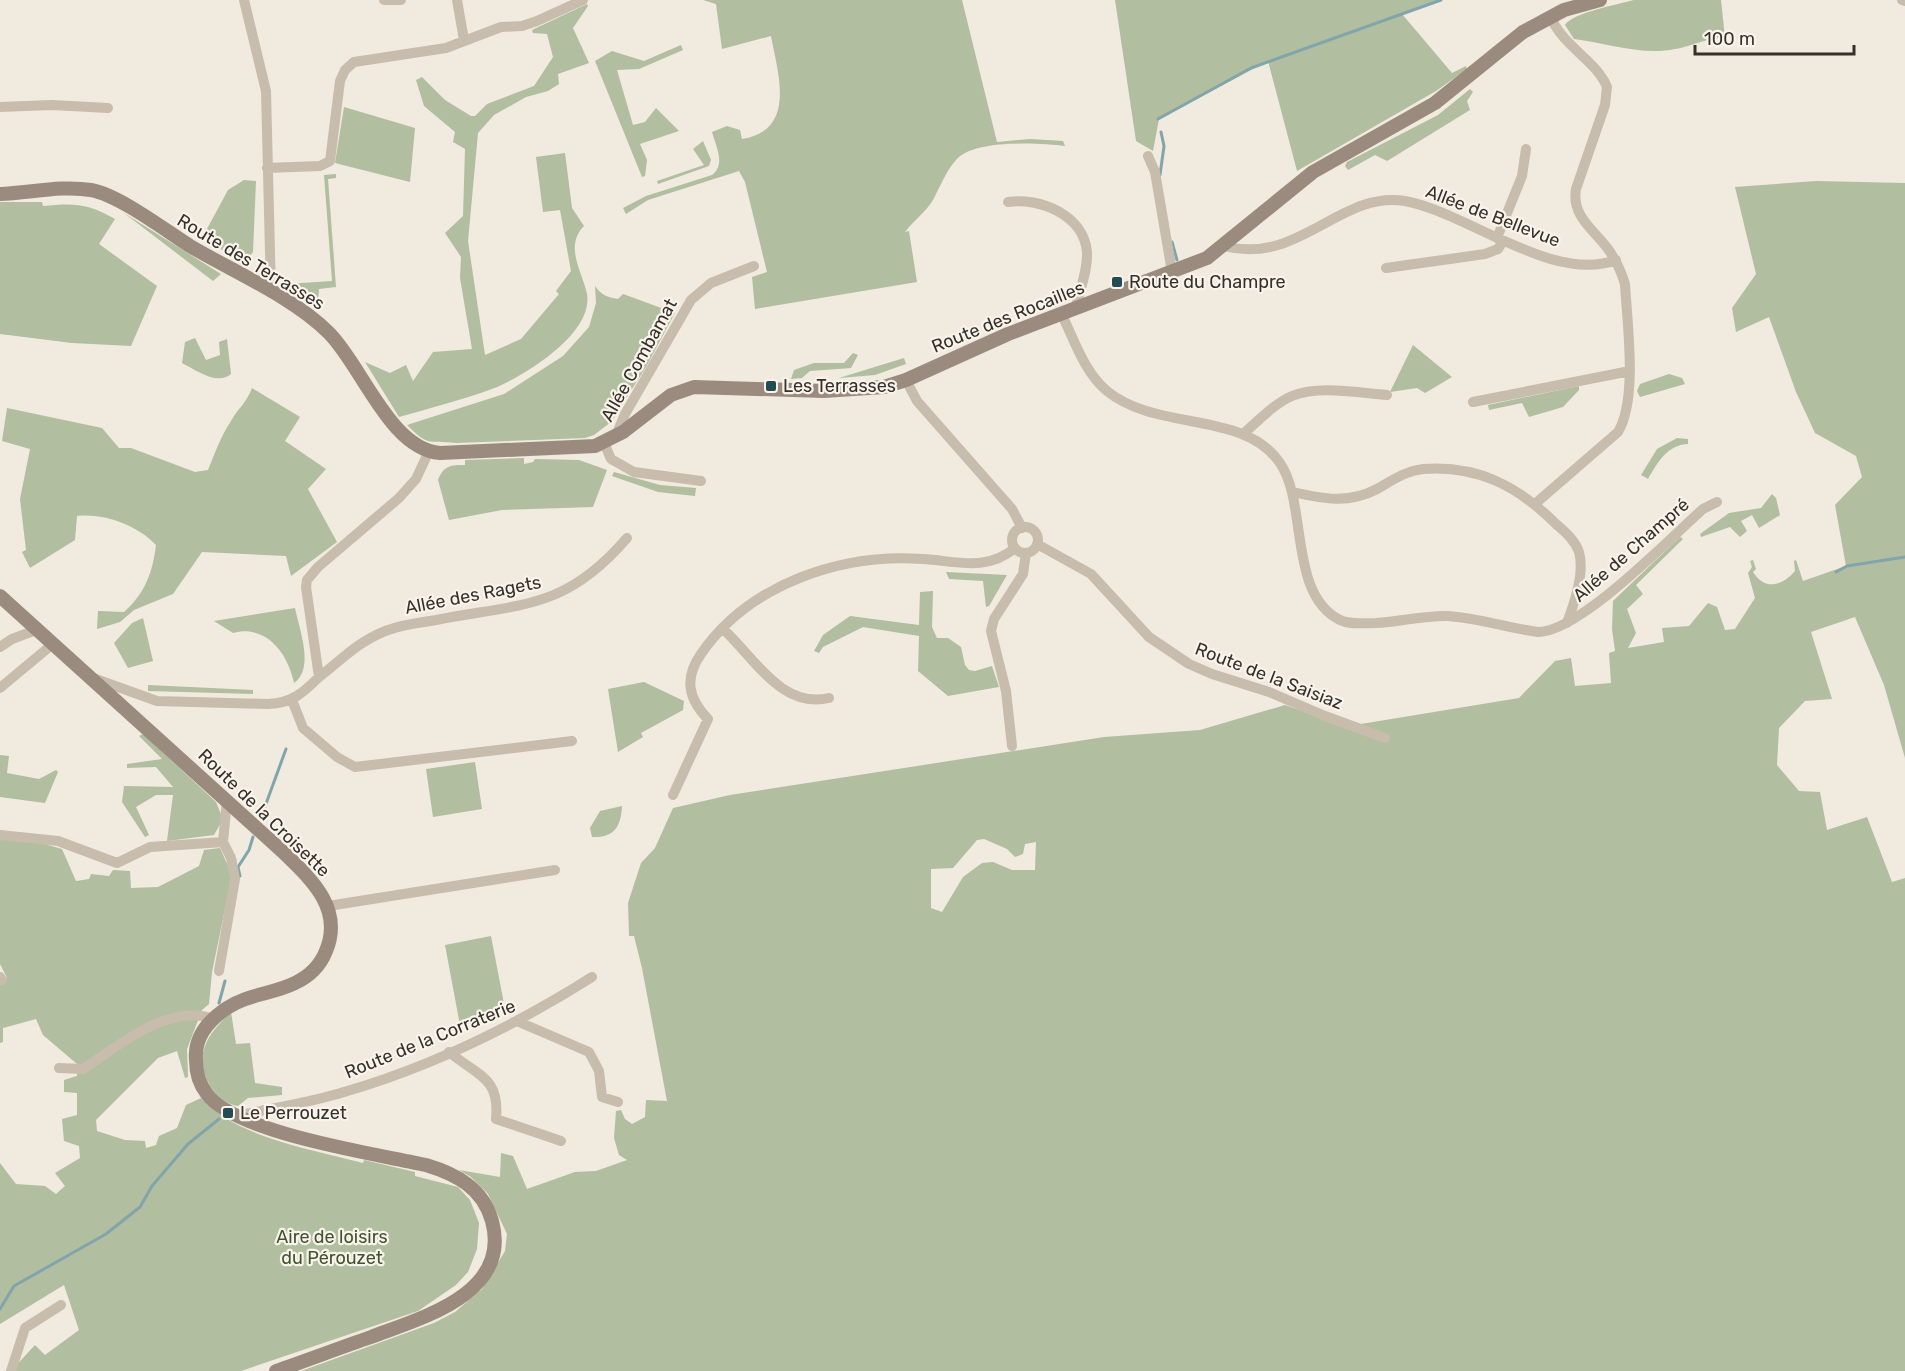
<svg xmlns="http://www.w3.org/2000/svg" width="1905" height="1371" font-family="Rubik,sans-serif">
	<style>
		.green { fill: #b1bea0; fill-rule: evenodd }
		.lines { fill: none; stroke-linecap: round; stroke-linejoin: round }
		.stream { stroke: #81a5ab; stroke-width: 3 }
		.street { stroke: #c8bcac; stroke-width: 10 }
		.secondary { stroke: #9b8b7e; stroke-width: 14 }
		.poi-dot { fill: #244c54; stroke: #f8f4eb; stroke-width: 2 }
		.labels { text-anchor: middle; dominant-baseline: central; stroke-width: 4.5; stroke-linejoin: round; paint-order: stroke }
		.street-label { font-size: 18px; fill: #362f2a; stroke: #f8f4eb }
		.poi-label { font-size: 18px; fill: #362f2a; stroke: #f8f4eb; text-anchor: start }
		.park-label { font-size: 18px; fill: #425230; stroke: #f8f4eb }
	</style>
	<rect width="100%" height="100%" fill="#f0eadf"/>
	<path class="green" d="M 703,0 L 962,0 L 997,142 L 1030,139 L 1063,141 L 1065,146 C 1040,143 974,139 956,160 C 946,171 940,187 933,200 C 927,211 913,221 905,232 L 909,231 L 917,282 L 755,309 L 752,277 L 767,272 L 745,182 L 739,171 L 648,200 L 626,214 L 623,208 L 646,196 L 712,175 C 726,164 716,147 712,132 L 727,126 L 740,130 L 742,139 C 797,130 778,74 771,36 L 722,49 L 716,4 Z
		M 1115,0 L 1441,0 L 1402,14 L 1452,73 L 1466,66 L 1467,69 L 1436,91 L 1297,171 L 1268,61 L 1159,119 L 1153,151 L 1136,141 Z
		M 1634,0 L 1721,0 L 1725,38 C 1704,38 1694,46 1675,49 C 1642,56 1607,43 1574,39 L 1565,25 C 1572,13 1619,4 1634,0 Z
		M 587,4 L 588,6 L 573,28 L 589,63 L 558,74 L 559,84 L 548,91 L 526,97 L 494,115 L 478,133 L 468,241 L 485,355 L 521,339 L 559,294 L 556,291 L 571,271 L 560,210 L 543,212 L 536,157 L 565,153 L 572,208 L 584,226 C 564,246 582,271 587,294 C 594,334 523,377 492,389 C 462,400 430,408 399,417 L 365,362 L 390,373 L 406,365 L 413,381 L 433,352 L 472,349 L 460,278 L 461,257 L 445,233 L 463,216 L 465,149 L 453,142 L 455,132 L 424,106 L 416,80 L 422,77 L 445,100 L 471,116 L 475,116 L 487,104 L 534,86 L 553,57 L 547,34 L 533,33 L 532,30 Z
		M 681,45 L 683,50 L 639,69 L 617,70 L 633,125 L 645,122 L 656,108 L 679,131 L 640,144 L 647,160 L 645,176 L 642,177 L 595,61 L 612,51 L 644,61 Z
		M 1470,89 L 1473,92 L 1467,101 L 1470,110 L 1387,161 L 1375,155 L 1348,170 L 1345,166 L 1347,162 L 1438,115 Z
		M 344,107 L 415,128 L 410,182 L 335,163 Z
		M 703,141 L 711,160 L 709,166 L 658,184 L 657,181 L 704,165 L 693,149 Z
		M 336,174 L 336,178 L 328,179 L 336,287 L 319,289 L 318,303 L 287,284 L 332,281 L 324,175 Z
		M 244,180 L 256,181 L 253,252 L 246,261 L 201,240 L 228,190 Z
		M 1816,181 L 1905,183 L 1905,758 L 1884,685 L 1855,617 L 1811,632 L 1832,699 L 1805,701 L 1779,728 L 1777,765 L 1799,791 L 1820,792 L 1827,830 L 1867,817 L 1892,882 L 1905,878 L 1905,1371 L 301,1371 L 434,1323 L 455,1312 L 482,1289 L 505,1251 L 507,1234 L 488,1194 L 471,1177 L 459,1170 L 500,1177 L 501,1153 L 513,1156 L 527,1189 L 575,1172 L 596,1171 L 627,1160 L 619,1155 L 614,1138 L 616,1111 L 621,1110 L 625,1119 L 632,1124 L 645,1117 L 646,1100 L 667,1101 L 642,968 L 634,936 L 629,936 L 628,903 L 641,863 L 655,848 L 673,808 L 730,795 L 1104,737 L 1200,730 L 1285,705 L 1362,732 L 1361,724 L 1519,698 L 1555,661 L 1571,658 L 1575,686 L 1611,683 L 1609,653 L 1615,651 L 1612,629 L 1613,601 L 1680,537 L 1683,539 L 1636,585 L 1643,594 L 1627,609 L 1636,633 L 1628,648 L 1664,642 L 1662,628 L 1689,626 L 1708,603 L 1717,607 L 1725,630 L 1735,629 L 1755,598 L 1748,573 L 1752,567 L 1750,561 L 1753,560 L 1756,569 L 1753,572 C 1765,591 1782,586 1795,571 L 1794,561 L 1796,560 L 1803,581 L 1846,566 L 1835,505 L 1862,477 L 1856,456 L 1815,433 L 1796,392 L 1769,317 L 1736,332 L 1732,308 L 1756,274 L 1735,187 ZM 984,839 L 1007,849 L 1015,857 L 1023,854 L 1025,844 L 1036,842 L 1035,870 L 1012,870 L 993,862 L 982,863 L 963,877 L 942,912 L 931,908 L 931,869 L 953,868 L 977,840 Z
		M 0,202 L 42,202 L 43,206 C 74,203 87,203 115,219 L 99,244 L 157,286 L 131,346 L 72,343 L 0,334 Z
		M 124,213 L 221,274 L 213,281 Z
		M 595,286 C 601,295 607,297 618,299 L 623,294 L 675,313 L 646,367 L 611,422 L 594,435 L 585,438 L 456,443 C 427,440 429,447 407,425 L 504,394 L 563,356 L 589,327 L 596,303 Z
		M 195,338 L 206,360 L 220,355 L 219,342 L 227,339 L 231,374 C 217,386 196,370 182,363 L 185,342 Z
		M 1413,345 L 1452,377 L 1425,393 L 1417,388 L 1390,392 Z
		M 853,353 L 858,355 L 851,368 L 810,371 L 802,378 L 791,379 L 794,370 L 814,363 L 844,363 Z
		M 904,358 L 906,364 L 875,375 L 839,378 Z
		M 1669,374 L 1682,378 L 1685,384 L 1640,397 L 1637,391 L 1640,384 Z
		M 1579,386 L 1579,390 L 1563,407 L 1529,417 L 1522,403 L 1489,410 L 1488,405 Z
		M 252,388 L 300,417 L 285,441 L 326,469 L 308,489 L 337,542 L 291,576 L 286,556 L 202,552 L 173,594 L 134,610 L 120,622 L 97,629 L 98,611 L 124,612 C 145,594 153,571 156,545 C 137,525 104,513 77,516 L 75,540 L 30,568 L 22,552 L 26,550 L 20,499 L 30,449 L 2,441 L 7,408 L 102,428 L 119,448 L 131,448 L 195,472 L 208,470 C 215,453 221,436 231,421 C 238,408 246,404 252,388 Z
		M 1677,438 L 1688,439 L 1688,444 C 1667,445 1658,462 1648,479 L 1641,475 L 1657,449 Z
		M 524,458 L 524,464 L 533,462 L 535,459 L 579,460 L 607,470 L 593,507 L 502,510 L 449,520 L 438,480 C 444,465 451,465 465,465 L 465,460 Z
		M 614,472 L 660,485 L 696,488 L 695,496 L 658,492 L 612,476 Z
		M 1772,494 L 1776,498 L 1780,515 L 1759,528 L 1752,515 L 1741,521 L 1747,531 L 1740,537 L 1730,527 L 1701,537 L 1700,534 L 1729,513 L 1761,508 Z
		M 946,572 L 1007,575 L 989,606 L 986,607 L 983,581 L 949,579 Z
		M 933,591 L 932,627 L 937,638 L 948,638 L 961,647 L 965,665 L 969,670 L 975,671 L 992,666 L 999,687 L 948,696 L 918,671 L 919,636 L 863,627 L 823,647 L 819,653 L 814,651 L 823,635 L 850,616 L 919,625 L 920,592 Z
		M 295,608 C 299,629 315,668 294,683 C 288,653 266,624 233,633 L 214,621 Z
		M 143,618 L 153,661 L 128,668 L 114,643 L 132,623 Z
		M 644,682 L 684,701 L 683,710 L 641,733 L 643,737 L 618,752 L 608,689 Z
		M 148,685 L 253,690 L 253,694 L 148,691 Z
		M 143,734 L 216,802 L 223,819 L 214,835 L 167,841 L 173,795 L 156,795 L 136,807 L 149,835 L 145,837 L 122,802 L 124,786 L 173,787 L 156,767 L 127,768 L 127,764 L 162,759 L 139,736 Z
		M 0,755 L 9,756 L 7,773 L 39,779 L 56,770 L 58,772 L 45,803 L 0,797 Z
		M 475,762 L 482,809 L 433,817 L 426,769 Z
		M 622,806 C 621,827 614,838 592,837 L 590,828 L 600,811 Z
		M 0,838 L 37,842 L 62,849 L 76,881 L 89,879 L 91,874 L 109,876 L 113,870 L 130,871 L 131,888 L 158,887 L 199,866 L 204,850 L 220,848 L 232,875 L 212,972 L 209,1004 L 202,1010 L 187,1049 L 188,1077 L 185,1078 L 177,1051 L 158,1058 L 96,1120 L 97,1131 L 125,1140 L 145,1141 L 146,1148 L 156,1145 L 159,1136 L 177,1128 L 186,1105 L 201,1098 C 235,1137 314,1150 363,1163 L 364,1160 L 415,1172 L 415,1176 L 458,1187 L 470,1200 L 479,1223 L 477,1249 L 468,1272 L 456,1285 L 418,1311 L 241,1371 L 11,1371 L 35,1345 L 45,1355 L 79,1330 L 64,1285 L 0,1324 L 0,1163 L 16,1184 L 45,1186 L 56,1194 L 65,1186 L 55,1173 L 80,1158 L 79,1146 L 64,1141 L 62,1119 L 77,1115 L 77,1093 L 64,1092 L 64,1080 L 77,1076 L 77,1064 L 43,1035 L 36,1019 L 3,1028 L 3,1042 L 0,1043 L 0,984 L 7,978 L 0,964 Z
		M 491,936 L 505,1009 L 460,1025 L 445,945 Z
		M 231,1012 L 236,1044 L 250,1043 L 255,1083 L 282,1087 L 282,1095 L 248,1098 L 238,1106 C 213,1102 196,1069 205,1046 C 210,1032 221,1022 231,1012 Z"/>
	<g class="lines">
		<path class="stream" d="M 1158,119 L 1251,68 L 1441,0
			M 1160,175 L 1164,146 L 1161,132
			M 1172,242 L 1177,260
			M 1836,572 L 1847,566 L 1905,557
			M 263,812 L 286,749
			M 240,876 L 238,867 L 249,850 L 253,837
			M 219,1003 L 225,981
			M 0,1309 L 14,1286 L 106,1234 L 140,1207 L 152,1186 L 188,1144 L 219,1119"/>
		<path class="street" d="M 244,0 L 266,91 L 271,293
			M 384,0 L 401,0
			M 457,0 L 464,40
			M 1902,0 L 1905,1
			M 0,107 L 52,105 L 108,108
			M 1148,156 L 1155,172 L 1172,272
			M 267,168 L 320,166 L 330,161 L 340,81 L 345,70 L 354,62 L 446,48 L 501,27 L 522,26 L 537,21 L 583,0
			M 1008,202 C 1039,197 1084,215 1087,252 C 1088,270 1080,289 1076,307
			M 1497,238 L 1522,176 L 1526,149
			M 1224,246 C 1299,266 1340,190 1405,201 C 1466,212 1553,284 1616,260
			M 1386,268 L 1485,254 L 1498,249 L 1503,241
			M 1061,313 C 1074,339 1084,372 1107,391 C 1157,432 1244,410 1280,463 C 1308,504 1288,594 1340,620 C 1350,625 1364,623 1376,623 C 1400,622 1424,615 1448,616 C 1478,618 1508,628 1538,632 C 1580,632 1670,538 1703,509 L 1717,502
			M 906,380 L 917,401 L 1012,509 L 1022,528
			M 1473,402 L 1630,371
			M 1243,434 C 1258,421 1275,403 1292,396 C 1319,385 1358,393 1387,395
			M 616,436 L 625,414 L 691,300 L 711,283 L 754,266
			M 604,443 L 611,459 L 634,472 L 701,481
			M 1293,492 C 1323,499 1349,504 1377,489 C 1393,480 1405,471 1423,469 C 1478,465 1518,486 1556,524 C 1565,532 1575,540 1579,552 C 1585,573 1574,604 1567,623
			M 1536,503 L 1618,432 C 1638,399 1627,322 1625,284 C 1621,271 1616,260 1608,249 C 1594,230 1571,216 1576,189 L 1605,105 L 1607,87 C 1596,60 1564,48 1550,16
			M1012 540a13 13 0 1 1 26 0a13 13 0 1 1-26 0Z
			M 1037,544 L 1091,574 L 1149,637 L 1189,664 L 1212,674 L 1269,692 L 1325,716 L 1385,738
			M 723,629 C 754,657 781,709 829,698
			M 0,647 L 12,639 L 36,630
			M 319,677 C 340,661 358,642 383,632 C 399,625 418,623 436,620 C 523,603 565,610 627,538
			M 93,678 L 157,701 L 268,704 C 292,703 303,693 319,677 L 306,587 L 307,580 L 318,567 L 399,498 L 416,479 L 429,451
			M 0,688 L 54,643
			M 292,700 L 303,728 L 337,757 L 355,767 L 572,741
			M 1012,746 L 1006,691 L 991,631 L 994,619 L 1023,574 L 1026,553
			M 673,795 L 708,719 C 688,699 684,678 701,654 C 749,584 841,553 923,559 C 957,561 986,572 1015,548
			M 0,835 L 58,841 L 117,863 L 150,847 L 223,842
			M 328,906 L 555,870
			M 219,971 L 235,879 L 231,858 L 223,842 L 227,800
			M 0,977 L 2,980
			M 519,1022 L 589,1052 L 599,1071 L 602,1097 L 618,1102
			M 449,1052 C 478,1076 500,1077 496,1119 L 561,1141
			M 59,1068 L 83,1069 C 118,1046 170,1002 213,1019
			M 236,1116 C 272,1108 309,1103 344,1092 C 430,1067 516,1025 592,977
			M 11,1371 L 25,1328 L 61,1305"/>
		<path class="secondary" d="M 0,194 C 30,193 61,185 91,190 C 119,195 165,230 190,246 C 234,272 293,297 329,333 C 362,366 390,449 440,453 L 595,446 L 623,432 L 671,395 L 694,387 L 824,391 L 884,387 L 906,380 L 1008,334 L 1207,258 L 1313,172 L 1435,103 L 1523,32 L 1564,10 L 1600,0
			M 0,596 L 282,851 C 310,878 344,908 326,951 C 320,966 310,976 295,983 C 273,994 248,994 227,1008 C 209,1020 194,1037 196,1060 C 196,1072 200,1085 207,1094 C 235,1133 377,1154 426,1165 C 456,1174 483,1188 492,1221 C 512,1294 421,1318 371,1337 C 339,1348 308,1360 276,1371"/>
	</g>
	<g class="poi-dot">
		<rect x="1111" y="276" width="12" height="12" rx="3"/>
		<rect x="765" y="380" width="12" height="12" rx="3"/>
		<rect x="222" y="1107" width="12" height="12" rx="3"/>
	</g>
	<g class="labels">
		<g class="street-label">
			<text transform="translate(1493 216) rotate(21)">Allée de Bellevue</text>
			<text transform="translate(251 262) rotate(31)">Route des Terrasses</text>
			<text transform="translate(1008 317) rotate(-22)">Route des Rocailles</text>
			<text transform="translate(639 360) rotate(-61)">Allée Combamat</text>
			<text transform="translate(1631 550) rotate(-41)">Allée de Champré</text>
			<text transform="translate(473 595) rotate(-11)">Allée des Ragets</text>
			<text transform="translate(1269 676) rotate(21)">Route de la Saisiaz</text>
			<text transform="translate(264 813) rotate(44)">Route de la Croisette</text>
			<text transform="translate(430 1039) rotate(-22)">Route de la Corraterie</text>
		</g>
		<g class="poi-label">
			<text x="1129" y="282">Route du Champre</text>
			<text x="783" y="386">Les Terrasses</text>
			<text x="240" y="1113">Le Perrouzet</text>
		</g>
		<g class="park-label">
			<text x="332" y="1237">Aire de loisirs<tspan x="332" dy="21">du Pérouzet</tspan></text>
		</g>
	</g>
	<path d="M1695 45v9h159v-9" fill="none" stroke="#362f2a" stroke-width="3"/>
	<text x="1704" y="45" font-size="18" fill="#362f2a" stroke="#f8f4eb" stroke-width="4.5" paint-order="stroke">100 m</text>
</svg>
